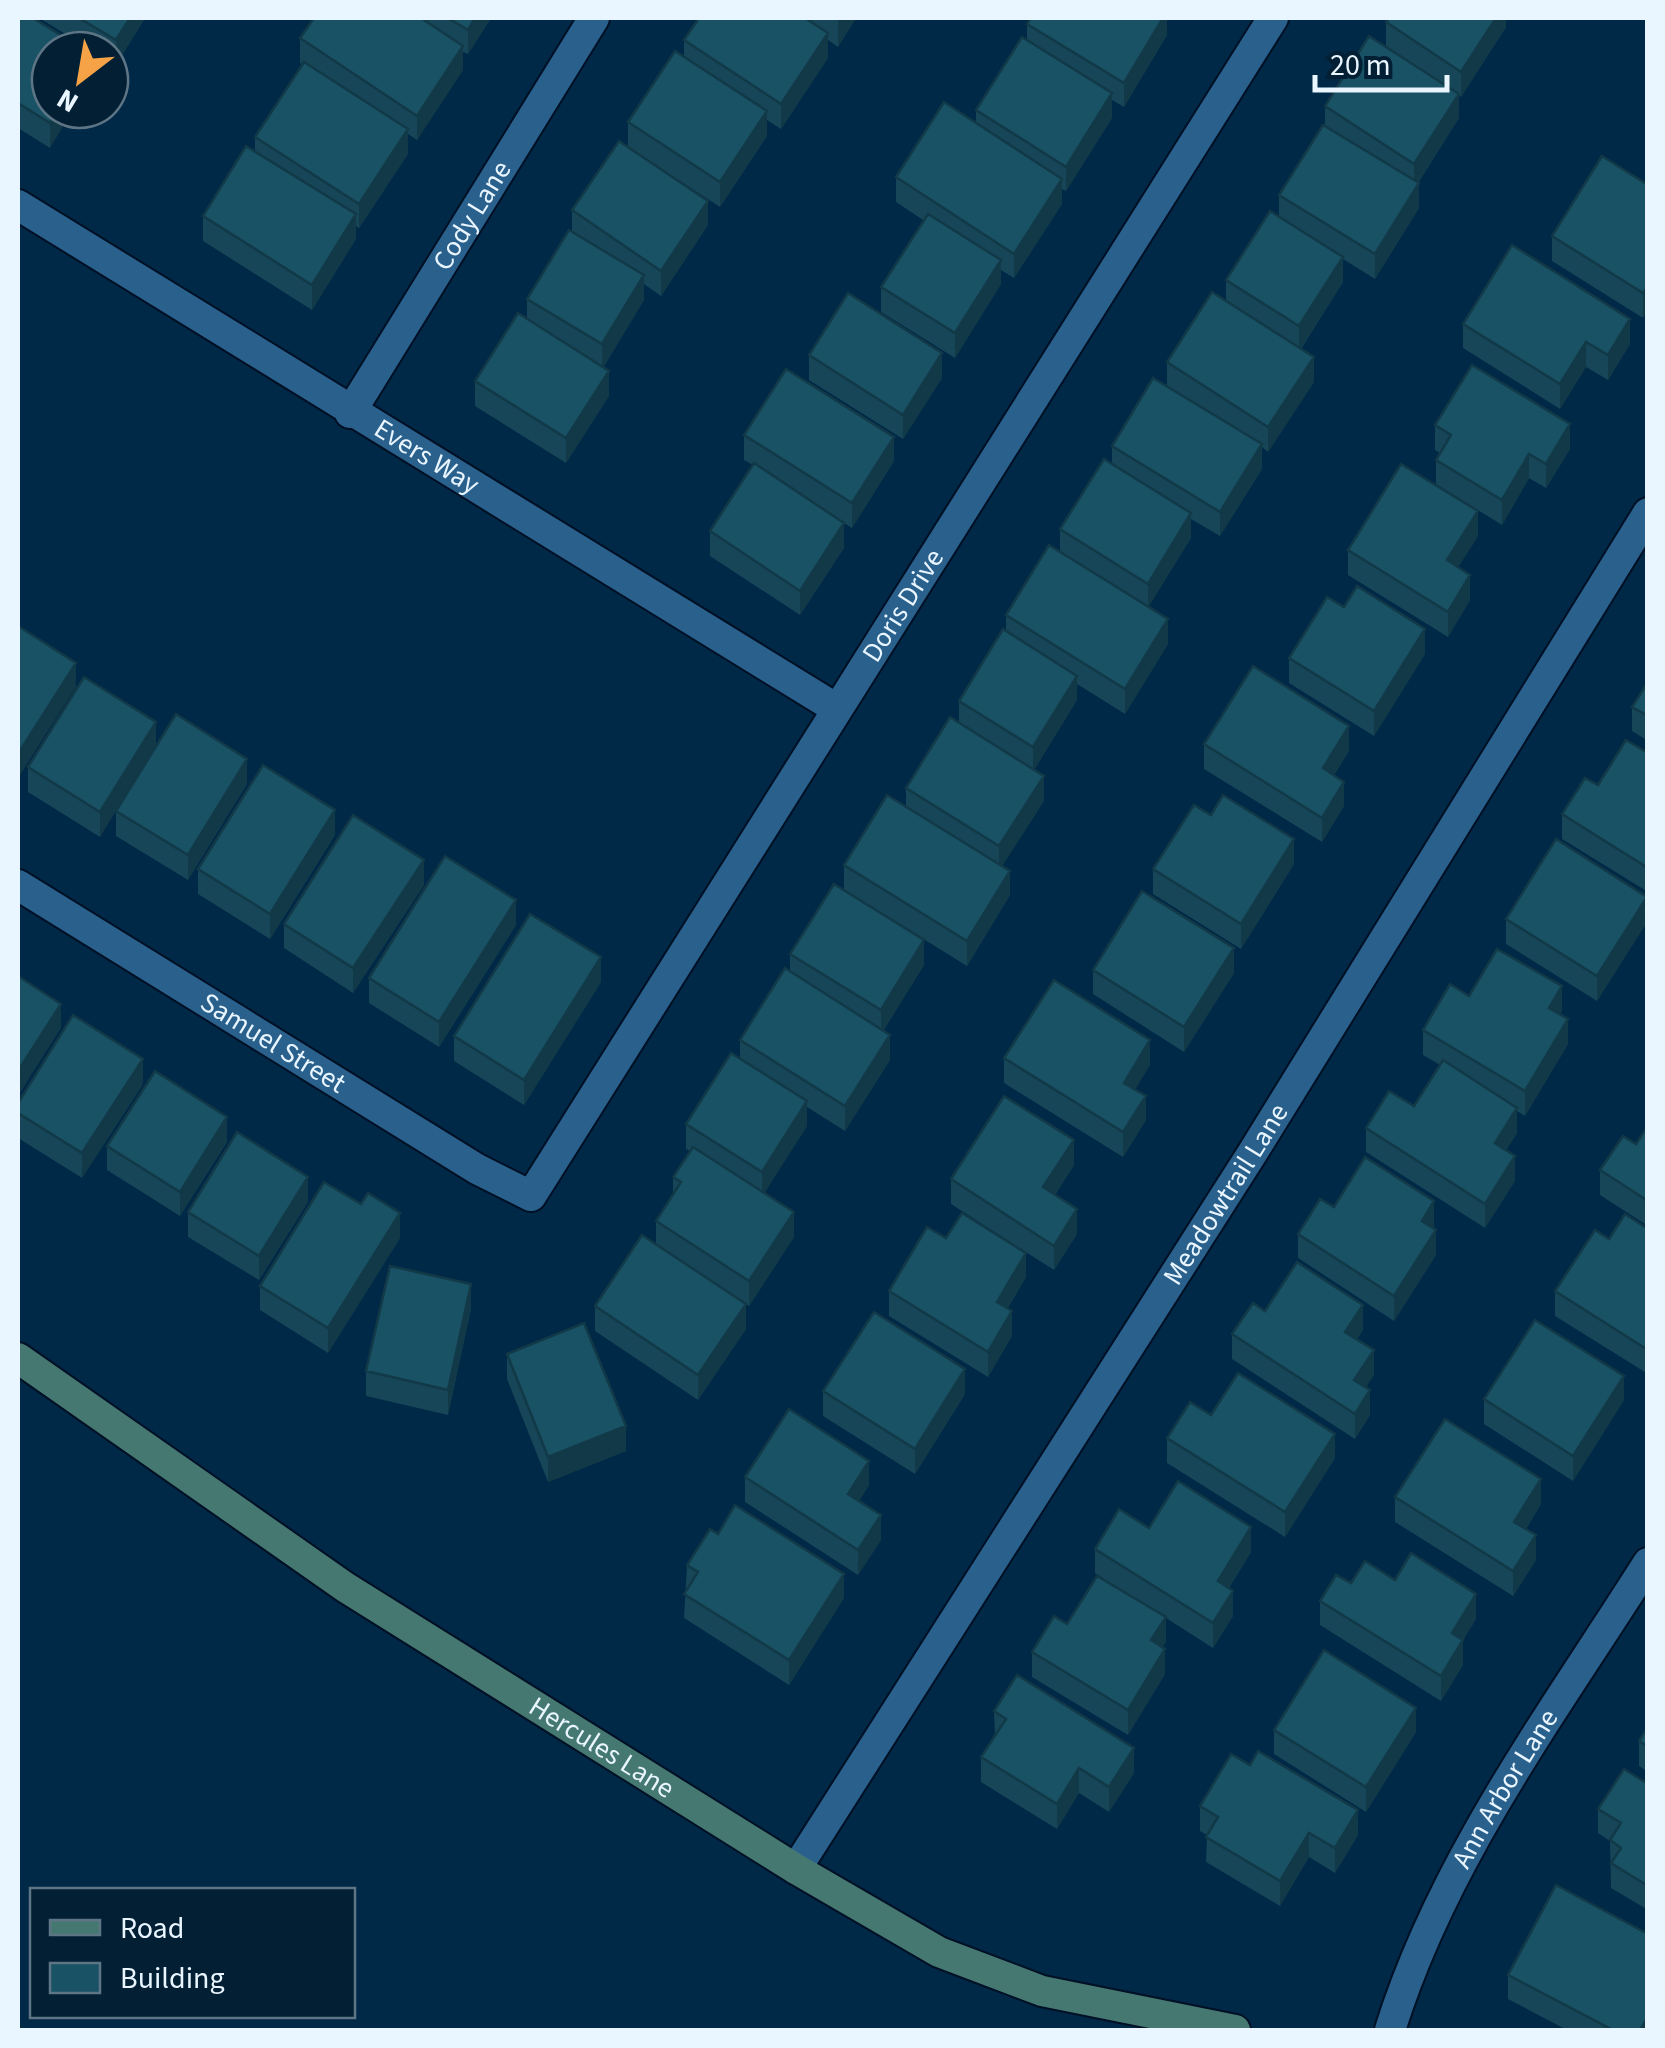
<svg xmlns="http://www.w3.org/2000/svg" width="1665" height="2048" font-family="'Source Sans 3',sans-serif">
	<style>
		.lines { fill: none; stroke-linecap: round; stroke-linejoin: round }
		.street-casing { stroke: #001025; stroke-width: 34 }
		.secondary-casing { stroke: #001025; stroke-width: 34 }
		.street { stroke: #2a618c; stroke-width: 30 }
		.secondary { stroke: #467872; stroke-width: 30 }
		.wall { fill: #164657 }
		.shaded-wall { fill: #123947 }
		.building { fill: #195165; stroke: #123947; stroke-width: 2.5 }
		.labels { text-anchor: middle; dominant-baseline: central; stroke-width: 10; stroke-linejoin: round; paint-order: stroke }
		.street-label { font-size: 28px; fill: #e9f5ff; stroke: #021f34 }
	</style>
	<rect width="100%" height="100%" fill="#002847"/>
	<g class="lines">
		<defs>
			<g id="street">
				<path id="s1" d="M 18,205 L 837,709"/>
				<path id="s2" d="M 350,413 L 594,18"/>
				<path id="s3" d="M 18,885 L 477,1169 L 531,1196 L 1273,18"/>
				<path id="s4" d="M 796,1869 L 1253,1152 L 1648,513"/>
				<path id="s5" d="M 1390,2030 C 1443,1860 1553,1713 1648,1563"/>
			</g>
			<g id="secondary">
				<path id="s6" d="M 18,1358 L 345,1587 L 796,1869 L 939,1952 L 1042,1991 L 1235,2030"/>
			</g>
		</defs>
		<use href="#street" class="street-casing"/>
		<use href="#secondary" class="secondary-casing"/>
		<use href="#street" class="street"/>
		<use href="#secondary" class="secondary"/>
	</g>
	<path class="wall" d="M 18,18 L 85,50 L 50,148 L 18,128 Z
		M 39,18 L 145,18 L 116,65 L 110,61 L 110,50 L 92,50 Z
		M 314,18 L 491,18 L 468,54 L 463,52 L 463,70 L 417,140 L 408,134 L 408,154 L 359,228 L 356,226 L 356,239 L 312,310 L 203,241 L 203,216 L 255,152 L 255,137 L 302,64 L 300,63 L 300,38 Z
		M 699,18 L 856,18 L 838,47 L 828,40 L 828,58 L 781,129 L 767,120 L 767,136 L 720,207 L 628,147 L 628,122 L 684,57 L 684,40 Z
		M 1167,18 L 1167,35 L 1124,107 L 1112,100 L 1112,118 L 1066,191 L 1062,189 L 1062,204 L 1014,278 L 1001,270 L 1001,284 L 955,358 L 881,312 L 881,287 L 923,220 L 896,202 L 896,177 L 976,123 L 976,110 L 1027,40 L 1027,24 Z
		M 1506,18 L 1506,27 L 1461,97 L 1459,95 L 1459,118 L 1418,183 L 1419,208 L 1375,279 L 1343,259 L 1343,282 L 1301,349 L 1314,382 L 1268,452 L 1262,447 L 1262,469 L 1220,536 L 1191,519 L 1191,538 L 1148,607 L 1168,644 L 1125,714 L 1077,684 L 1077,700 L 1034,770 L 1044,801 L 1002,866 L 1010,895 L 967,966 L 844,890 L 844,865 L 906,807 L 906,788 L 959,723 L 959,701 L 1006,631 L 1006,615 L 1060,553 L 1060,529 L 1112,464 L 1112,446 L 1167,386 L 1167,362 L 1226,301 L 1226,280 L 1279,217 L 1279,195 L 1325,126 L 1325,106 L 1386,47 L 1386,22 Z
		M 1648,185 L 1643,318 L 1552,261 L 1552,236 Z
		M 572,210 L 708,225 L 661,296 L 644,284 L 644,300 L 603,368 L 609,396 L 566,463 L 475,406 L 475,381 L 527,319 L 527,299 L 572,232 Z
		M 1463,324 L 1630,344 L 1608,380 L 1586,367 L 1560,409 L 1463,348 Z
		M 809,355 L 942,378 L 903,439 L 809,380 Z
		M 1435,425 L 1570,449 L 1546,488 L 1529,478 L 1502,525 L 1436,484 L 1436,460 L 1440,453 L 1435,450 Z
		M 744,435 L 894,461 L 852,528 L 838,519 L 844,548 L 800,615 L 710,556 L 710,531 L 753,465 L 744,460 Z
		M 1478,536 L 1458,567 L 1470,600 L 1448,637 L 1348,575 L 1348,550 Z
		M 1425,654 L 1374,736 L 1289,683 L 1289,658 Z
		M 1648,682 L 1648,741 L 1632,731 L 1632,707 Z
		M 156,722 L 100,837 L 28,792 L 28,767 Z
		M 1204,744 L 1349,751 L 1334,775 L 1344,806 L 1322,842 L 1204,769 Z
		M 1648,753 L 1648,892 L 1562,839 L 1562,814 Z
		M 247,784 L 188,880 L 116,836 L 116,811 Z
		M 335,835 L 270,939 L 198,894 L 198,869 Z
		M 1294,864 L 1241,949 L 1153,894 L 1153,869 Z
		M 424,885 L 353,993 L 284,948 L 284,924 Z
		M 1506,919 L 1647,922 L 1597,1001 L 1506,944 Z
		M 516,925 L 439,1047 L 369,1003 L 369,978 Z
		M 790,954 L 924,965 L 883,1031 L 890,1060 L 845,1131 L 807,1107 L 807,1126 L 764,1193 L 794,1237 L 749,1306 L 743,1302 L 746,1329 L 698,1400 L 595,1331 L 595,1306 L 656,1244 L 656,1221 L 673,1193 L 673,1177 L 690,1151 L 686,1149 L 686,1124 L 740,1059 L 740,1040 L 790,971 Z
		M 1093,970 L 1234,973 L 1184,1052 L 1093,994 Z
		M 601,982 L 524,1105 L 454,1061 L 454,1036 Z
		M 1469,996 L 1562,1011 L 1560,1014 L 1568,1044 L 1525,1116 L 1517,1111 L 1517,1133 L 1506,1150 L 1515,1181 L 1485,1228 L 1366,1152 L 1366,1128 L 1414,1106 L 1440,1065 L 1423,1055 L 1423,1030 Z
		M 1004,1058 L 1150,1065 L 1135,1089 L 1146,1120 L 1123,1157 L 1004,1083 Z
		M 143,1084 L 82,1178 L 18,1138 L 18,1103 Z
		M 1648,1126 L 1648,1226 L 1600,1195 L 1600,1170 L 1636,1144 Z
		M 227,1142 L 180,1216 L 107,1170 L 107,1146 Z
		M 1074,1165 L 1055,1195 L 1077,1234 L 1054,1270 L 951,1204 L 951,1179 Z
		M 308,1202 L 259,1280 L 188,1237 L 188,1212 Z
		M 1334,1207 L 1434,1226 L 1433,1228 L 1436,1255 L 1394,1321 L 1298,1258 L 1298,1234 Z
		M 1648,1229 L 1648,1374 L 1555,1316 L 1555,1291 L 1609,1239 Z
		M 400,1238 L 328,1353 L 260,1310 L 260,1286 Z
		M 946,1238 L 1026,1277 L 1008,1308 L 1012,1336 L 988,1377 L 889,1316 L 889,1291 Z
		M 471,1309 L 448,1415 L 366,1396 L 366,1371 Z
		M 1265,1311 L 1363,1330 L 1357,1339 L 1374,1375 L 1366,1387 L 1370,1415 L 1355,1439 L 1232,1359 L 1232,1334 Z
		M 507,1354 L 626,1451 L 548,1482 L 507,1379 Z
		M 823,1391 L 965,1394 L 915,1474 L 823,1416 Z
		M 1484,1399 L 1624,1400 L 1573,1481 L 1484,1424 Z
		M 1211,1415 L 1335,1458 L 1285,1537 L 1167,1463 L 1167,1438 Z
		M 745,1477 L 869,1485 L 859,1501 L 881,1540 L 858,1575 L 745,1502 Z
		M 1395,1497 L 1541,1504 L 1526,1529 L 1536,1560 L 1513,1596 L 1395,1522 Z
		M 1149,1528 L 1251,1552 L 1229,1588 L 1233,1616 L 1213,1648 L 1166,1618 L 1166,1642 L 1162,1647 L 1165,1674 L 1128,1735 L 1032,1677 L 1032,1652 L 1067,1624 L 1138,1601 L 1095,1573 L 1095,1549 Z
		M 718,1534 L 844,1598 L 789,1685 L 684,1618 L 687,1565 Z
		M 1395,1580 L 1476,1619 L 1463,1640 L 1463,1665 L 1441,1701 L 1320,1625 L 1320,1601 L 1351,1583 Z
		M 994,1711 L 1134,1773 L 1109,1812 L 1079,1793 L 1057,1829 L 981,1782 L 981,1757 L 995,1736 Z
		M 1648,1727 L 1648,1772 L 1639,1766 L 1639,1741 Z
		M 1274,1730 L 1416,1732 L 1366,1812 L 1274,1754 Z
		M 1648,1784 L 1648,1910 L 1611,1888 L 1610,1841 L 1598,1833 L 1598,1809 Z
		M 1200,1806 L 1358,1835 L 1335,1873 L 1309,1857 L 1280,1906 L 1206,1862 L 1207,1835 L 1200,1831 Z
		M 1508,1975 L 1648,2030 L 1567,2030 L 1508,1999 Z"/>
	<path class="shaded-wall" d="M 130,18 L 145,18 L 116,65 L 116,40 Z
		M 475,18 L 491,18 L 468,54 L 468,30 Z
		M 840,18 L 856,18 L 838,47 L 838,22 Z
		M 1163,18 L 1167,18 L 1167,35 L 1124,107 L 1124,83 Z
		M 1496,18 L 1506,18 L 1506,27 L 1461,97 L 1461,72 Z
		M 828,33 L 828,58 L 781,129 L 781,104 Z
		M 463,46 L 463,70 L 417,140 L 417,116 Z
		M 1112,93 L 1112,118 L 1066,191 L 1066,167 Z
		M 1459,94 L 1459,118 L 1414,188 L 1414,164 Z
		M 58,110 L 73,110 L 50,148 L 50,123 Z
		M 767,111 L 767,136 L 720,207 L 720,182 Z
		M 408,129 L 408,154 L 359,228 L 359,204 Z
		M 1062,179 L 1062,204 L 1014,278 L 1014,254 Z
		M 1419,183 L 1419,208 L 1375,279 L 1375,254 Z
		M 708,201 L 708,225 L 661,296 L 661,271 Z
		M 356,214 L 356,239 L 312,310 L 312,285 Z
		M 1343,257 L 1343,282 L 1299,351 L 1299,326 Z
		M 1001,260 L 1001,284 L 955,358 L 955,333 Z
		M 644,275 L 644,300 L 602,369 L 602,344 Z
		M 1648,286 L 1648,311 L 1643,318 L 1643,293 Z
		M 1630,319 L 1630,344 L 1608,380 L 1608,355 Z
		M 1586,342 L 1586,367 L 1560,409 L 1560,384 Z
		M 942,353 L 942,378 L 903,439 L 903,415 Z
		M 1314,357 L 1314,382 L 1268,452 L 1268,427 Z
		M 609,371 L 609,396 L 566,463 L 566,438 Z
		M 1570,424 L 1570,449 L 1546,488 L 1546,464 Z
		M 894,437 L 894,461 L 852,528 L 852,503 Z
		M 1262,444 L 1262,469 L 1220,536 L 1220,512 Z
		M 1529,454 L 1529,478 L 1502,525 L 1502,500 Z
		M 1478,511 L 1478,536 L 1447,585 L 1447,560 Z
		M 1191,513 L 1191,538 L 1148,608 L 1148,584 Z
		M 844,523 L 844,548 L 800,615 L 800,591 Z
		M 1470,575 L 1470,600 L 1448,637 L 1448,612 Z
		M 1168,619 L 1168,644 L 1125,714 L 1125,689 Z
		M 1425,629 L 1425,654 L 1374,736 L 1374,711 Z
		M 76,663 L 76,687 L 18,778 L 18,754 Z
		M 1077,676 L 1077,700 L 1033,772 L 1033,747 Z
		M 156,722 L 156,747 L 100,837 L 100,812 Z
		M 1349,726 L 1349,751 L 1323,793 L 1323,768 Z
		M 247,759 L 247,784 L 188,880 L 188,855 Z
		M 1044,776 L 1044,801 L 999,871 L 999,846 Z
		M 1344,782 L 1344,806 L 1322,842 L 1322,818 Z
		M 335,810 L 335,835 L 270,939 L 270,914 Z
		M 1294,839 L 1294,864 L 1241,949 L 1241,924 Z
		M 424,860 L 424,885 L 353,993 L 353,968 Z
		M 1010,871 L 1010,895 L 967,966 L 967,941 Z
		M 1647,897 L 1647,922 L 1597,1001 L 1597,976 Z
		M 516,900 L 516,925 L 439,1047 L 439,1022 Z
		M 924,940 L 924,965 L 881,1035 L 881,1010 Z
		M 1234,948 L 1234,973 L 1184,1052 L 1184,1027 Z
		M 601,957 L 601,982 L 524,1105 L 524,1080 Z
		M 1562,986 L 1562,1011 L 1549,1032 L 1549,1008 Z
		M 61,1004 L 61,1028 L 18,1096 L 18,1071 Z
		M 1568,1019 L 1568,1044 L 1525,1116 L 1525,1091 Z
		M 890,1035 L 890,1060 L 845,1131 L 845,1106 Z
		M 1150,1040 L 1150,1065 L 1124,1108 L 1124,1083 Z
		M 143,1059 L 143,1084 L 82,1178 L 82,1153 Z
		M 1146,1096 L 1146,1120 L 1123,1157 L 1123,1132 Z
		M 807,1101 L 807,1126 L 762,1197 L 762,1172 Z
		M 1517,1108 L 1517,1133 L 1495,1168 L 1495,1143 Z
		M 227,1117 L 227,1142 L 180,1216 L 180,1192 Z
		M 1074,1140 L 1074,1165 L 1043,1212 L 1043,1187 Z
		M 1515,1156 L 1515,1181 L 1485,1228 L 1485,1204 Z
		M 308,1177 L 308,1202 L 259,1280 L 259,1256 Z
		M 1434,1201 L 1434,1226 L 1422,1246 L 1422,1221 Z
		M 1077,1209 L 1077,1234 L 1054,1270 L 1054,1246 Z
		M 794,1212 L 794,1237 L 749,1306 L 749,1281 Z
		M 400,1213 L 400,1238 L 328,1353 L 328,1328 Z
		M 1436,1230 L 1436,1255 L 1394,1321 L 1394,1296 Z
		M 1026,1253 L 1026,1277 L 997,1327 L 997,1302 Z
		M 471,1284 L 471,1309 L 448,1415 L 448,1390 Z
		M 746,1304 L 746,1329 L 698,1400 L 698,1375 Z
		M 1363,1305 L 1363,1330 L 1345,1357 L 1345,1332 Z
		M 1012,1311 L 1012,1336 L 988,1377 L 988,1352 Z
		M 1374,1350 L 1374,1375 L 1354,1405 L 1354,1380 Z
		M 965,1369 L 965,1394 L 915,1474 L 915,1449 Z
		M 1624,1376 L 1624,1400 L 1573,1481 L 1573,1456 Z
		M 1370,1390 L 1370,1415 L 1355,1439 L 1355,1414 Z
		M 626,1426 L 626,1451 L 548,1482 L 548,1457 Z
		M 1335,1434 L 1335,1458 L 1285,1537 L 1285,1512 Z
		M 869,1461 L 869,1485 L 848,1519 L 848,1494 Z
		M 1541,1479 L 1541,1504 L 1514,1547 L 1514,1522 Z
		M 881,1515 L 881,1540 L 858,1575 L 858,1550 Z
		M 1251,1527 L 1251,1552 L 1218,1605 L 1218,1581 Z
		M 1536,1535 L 1536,1560 L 1513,1596 L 1513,1571 Z
		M 844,1574 L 844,1598 L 789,1685 L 789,1660 Z
		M 1233,1591 L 1233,1616 L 1213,1648 L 1213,1623 Z
		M 1476,1594 L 1476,1619 L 1452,1658 L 1452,1633 Z
		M 1166,1617 L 1166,1642 L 1151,1665 L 1151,1640 Z
		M 1463,1640 L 1463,1665 L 1441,1701 L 1441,1676 Z
		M 1165,1649 L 1165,1674 L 1128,1735 L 1128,1710 Z
		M 1416,1708 L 1416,1732 L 1366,1812 L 1366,1787 Z
		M 1134,1748 L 1134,1773 L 1109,1812 L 1109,1787 Z
		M 1079,1768 L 1079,1793 L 1057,1829 L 1057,1804 Z
		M 1358,1810 L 1358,1835 L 1335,1873 L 1335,1848 Z
		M 1309,1833 L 1309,1857 L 1280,1906 L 1280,1881 Z
		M 1648,2017 L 1648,2030 L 1640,2030 Z"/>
	<path class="building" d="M 18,18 L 33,18 L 85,50 L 50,50 L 50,110 L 58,110 L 50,123 L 18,103 Z
		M 79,18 L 130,18 L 116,40 Z
		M 314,18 L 421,18 L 463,46 L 417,116 L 300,38 Z
		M 448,18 L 475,18 L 468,30 Z
		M 699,18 L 805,18 L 828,33 L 781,104 L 684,40 Z
		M 1031,18 L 1163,18 L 1124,83 L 1027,24 Z
		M 1389,18 L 1496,18 L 1461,72 L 1386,22 Z
		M 1369,36 L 1459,94 L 1414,164 L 1325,106 Z
		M 1022,37 L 1112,93 L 1066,167 L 976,110 Z
		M 675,51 L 767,111 L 720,182 L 628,122 Z
		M 304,62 L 408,129 L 359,204 L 255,137 Z
		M 944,102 L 1062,179 L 1014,254 L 896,177 Z
		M 1323,125 L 1419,183 L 1375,254 L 1279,195 Z
		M 619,141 L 708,201 L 661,271 L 572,210 Z
		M 246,146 L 356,214 L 312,285 L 203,216 Z
		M 1602,156 L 1648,185 L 1648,286 L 1643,293 L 1552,236 Z
		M 1270,211 L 1343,257 L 1299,326 L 1226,280 Z
		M 928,214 L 1001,260 L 955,333 L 881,287 Z
		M 569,230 L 644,275 L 602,344 L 527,299 Z
		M 1512,245 L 1630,319 L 1608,355 L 1586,342 L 1560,384 L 1463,324 Z
		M 1212,292 L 1314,357 L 1268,427 L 1167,362 Z
		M 848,293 L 942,353 L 903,415 L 809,355 Z
		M 518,313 L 609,371 L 566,438 L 475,381 Z
		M 1472,365 L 1570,424 L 1546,464 L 1529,454 L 1502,500 L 1436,460 L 1451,435 L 1435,425 Z
		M 786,369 L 894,437 L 852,503 L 744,435 Z
		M 1153,378 L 1262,444 L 1220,512 L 1112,446 Z
		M 1104,459 L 1191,513 L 1148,584 L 1060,529 Z
		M 754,463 L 844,523 L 800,591 L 710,531 Z
		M 1401,464 L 1478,511 L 1447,560 L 1470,575 L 1448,612 L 1348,550 Z
		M 1049,545 L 1168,619 L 1125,689 L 1006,615 Z
		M 1357,586 L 1425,629 L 1374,711 L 1289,658 L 1327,597 L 1344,607 Z
		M 18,626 L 76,663 L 18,754 Z
		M 1003,629 L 1077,676 L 1033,747 L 959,701 Z
		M 1253,666 L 1349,726 L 1323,768 L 1344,782 L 1322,818 L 1204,744 Z
		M 84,677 L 156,722 L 100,812 L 28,767 Z
		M 1648,682 L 1648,716 L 1632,707 Z
		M 176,714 L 247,759 L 188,855 L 116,811 Z
		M 950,717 L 1044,776 L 999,846 L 906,788 Z
		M 1626,740 L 1648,753 L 1648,868 L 1562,814 L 1585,778 L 1598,785 Z
		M 263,765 L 335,810 L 270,914 L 198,869 Z
		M 887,795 L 1010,871 L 967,941 L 844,865 Z
		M 1223,795 L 1294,839 L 1241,924 L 1153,869 L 1194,805 L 1211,815 Z
		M 353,815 L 424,860 L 353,968 L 284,924 Z
		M 1556,839 L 1647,897 L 1597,976 L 1506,919 Z
		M 445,856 L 516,900 L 439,1022 L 369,978 Z
		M 834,884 L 924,940 L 881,1010 L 790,954 Z
		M 1142,891 L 1234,948 L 1184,1027 L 1093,970 Z
		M 530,914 L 601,957 L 524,1080 L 454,1036 Z
		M 1497,949 L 1562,986 L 1549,1008 L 1568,1019 L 1525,1091 L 1423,1030 L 1450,984 L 1469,996 Z
		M 785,968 L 890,1035 L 845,1106 L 740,1040 Z
		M 18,976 L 61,1004 L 18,1071 Z
		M 1054,980 L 1150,1040 L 1124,1083 L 1146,1096 L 1123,1132 L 1004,1058 Z
		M 73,1015 L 143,1059 L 82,1153 L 18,1113 L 18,1103 Z
		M 731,1053 L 807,1101 L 762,1172 L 686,1124 Z
		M 1443,1060 L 1517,1108 L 1495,1143 L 1515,1156 L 1485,1204 L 1366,1128 L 1389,1091 L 1414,1106 Z
		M 155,1071 L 227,1117 L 180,1192 L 107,1146 Z
		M 1004,1096 L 1074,1140 L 1043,1187 L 1077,1209 L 1054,1246 L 951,1179 Z
		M 1648,1126 L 1648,1201 L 1600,1170 L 1623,1136 L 1636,1144 Z
		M 237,1132 L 308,1177 L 259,1256 L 188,1212 Z
		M 693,1147 L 794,1212 L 749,1281 L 656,1221 L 681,1182 L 673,1177 Z
		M 1365,1157 L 1434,1201 L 1422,1221 L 1436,1230 L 1394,1296 L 1298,1234 L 1320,1199 L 1334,1207 Z
		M 324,1182 L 361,1204 L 368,1193 L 400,1213 L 328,1328 L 260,1286 Z
		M 962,1213 L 1026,1253 L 997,1302 L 1012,1311 L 988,1352 L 889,1291 L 927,1227 L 946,1238 Z
		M 1625,1214 L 1648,1229 L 1648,1350 L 1555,1291 L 1595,1230 L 1609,1239 Z
		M 642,1235 L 746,1304 L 698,1375 L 595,1306 Z
		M 1297,1262 L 1363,1305 L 1345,1332 L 1374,1350 L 1354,1380 L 1370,1390 L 1355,1414 L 1232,1334 L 1253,1303 L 1265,1311 Z
		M 390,1266 L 471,1284 L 448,1390 L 366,1371 Z
		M 874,1312 L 965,1369 L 915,1449 L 823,1391 Z
		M 1535,1320 L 1624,1376 L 1573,1456 L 1484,1399 Z
		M 584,1323 L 626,1426 L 548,1457 L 507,1354 Z
		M 1238,1373 L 1335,1434 L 1285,1512 L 1167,1438 L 1190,1402 L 1211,1415 Z
		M 789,1409 L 869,1461 L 848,1494 L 881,1515 L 858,1550 L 745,1477 Z
		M 1445,1419 L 1541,1479 L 1514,1522 L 1536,1535 L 1513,1571 L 1395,1497 Z
		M 1178,1481 L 1251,1527 L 1218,1581 L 1233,1591 L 1213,1623 L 1095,1549 L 1119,1509 L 1149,1528 Z
		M 735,1505 L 844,1574 L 789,1660 L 684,1594 L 698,1572 L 687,1565 L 710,1529 L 718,1534 Z
		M 1411,1553 L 1476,1594 L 1452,1633 L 1463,1640 L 1441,1676 L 1320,1601 L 1336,1575 L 1351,1583 L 1365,1561 L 1395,1580 Z
		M 1097,1576 L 1166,1617 L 1151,1640 L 1165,1649 L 1128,1710 L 1032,1652 L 1054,1616 L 1067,1624 Z
		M 1324,1650 L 1416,1708 L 1366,1787 L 1274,1730 Z
		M 1017,1675 L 1134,1748 L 1109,1787 L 1079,1768 L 1057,1804 L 981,1757 L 1006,1719 L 994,1711 Z
		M 1648,1727 L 1648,1747 L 1639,1741 Z
		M 1258,1751 L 1358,1810 L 1335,1848 L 1309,1833 L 1280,1881 L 1206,1837 L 1218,1817 L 1200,1806 L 1231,1754 L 1250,1765 Z
		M 1624,1769 L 1648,1784 L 1648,1886 L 1611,1863 L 1621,1848 L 1610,1840 L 1621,1823 L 1598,1809 Z
		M 1556,1885 L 1648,1934 L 1648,2017 L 1640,2030 L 1613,2030 L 1508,1975 Z"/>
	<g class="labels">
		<g class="street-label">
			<text stroke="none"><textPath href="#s2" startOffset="232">Cody Lane</textPath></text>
			<text stroke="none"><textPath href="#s1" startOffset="480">Evers Way</textPath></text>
			<text stroke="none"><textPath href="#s3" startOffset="1298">Doris Drive</textPath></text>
			<text stroke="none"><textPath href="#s3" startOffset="300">Samuel Street</textPath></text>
			<text stroke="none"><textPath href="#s4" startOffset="800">Meadowtrail Lane</textPath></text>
			<text stroke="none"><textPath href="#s6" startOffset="702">Hercules Lane</textPath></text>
			<text stroke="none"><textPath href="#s5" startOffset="268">Ann Arbor Lane</textPath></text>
		</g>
	</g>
	<rect width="1665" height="2048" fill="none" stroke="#e9f5ff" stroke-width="40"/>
	<rect x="30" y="1888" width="325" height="130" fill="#021f34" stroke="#5e7585" stroke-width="2.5"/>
	<rect x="50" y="1920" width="50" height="15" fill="#467872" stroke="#5e7585" stroke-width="2.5"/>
	<text x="120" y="1938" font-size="30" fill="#e9f5ff">Road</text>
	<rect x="50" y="1963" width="50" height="30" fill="#195165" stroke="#5e7585" stroke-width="2.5"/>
	<text x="120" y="1988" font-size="30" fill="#e9f5ff">Building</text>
	<g transform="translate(80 80) rotate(211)"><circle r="48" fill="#021f34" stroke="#5e7585" stroke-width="2.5"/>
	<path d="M0-8L18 38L0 25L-18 38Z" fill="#f5a346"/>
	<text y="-15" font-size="28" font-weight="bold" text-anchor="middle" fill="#e9f5ff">N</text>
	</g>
	<path d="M1315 75v15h132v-15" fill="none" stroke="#e9f5ff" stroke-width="5"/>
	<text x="1330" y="75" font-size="30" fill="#e9f5ff" stroke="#021f34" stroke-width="8" paint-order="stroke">20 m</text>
</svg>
